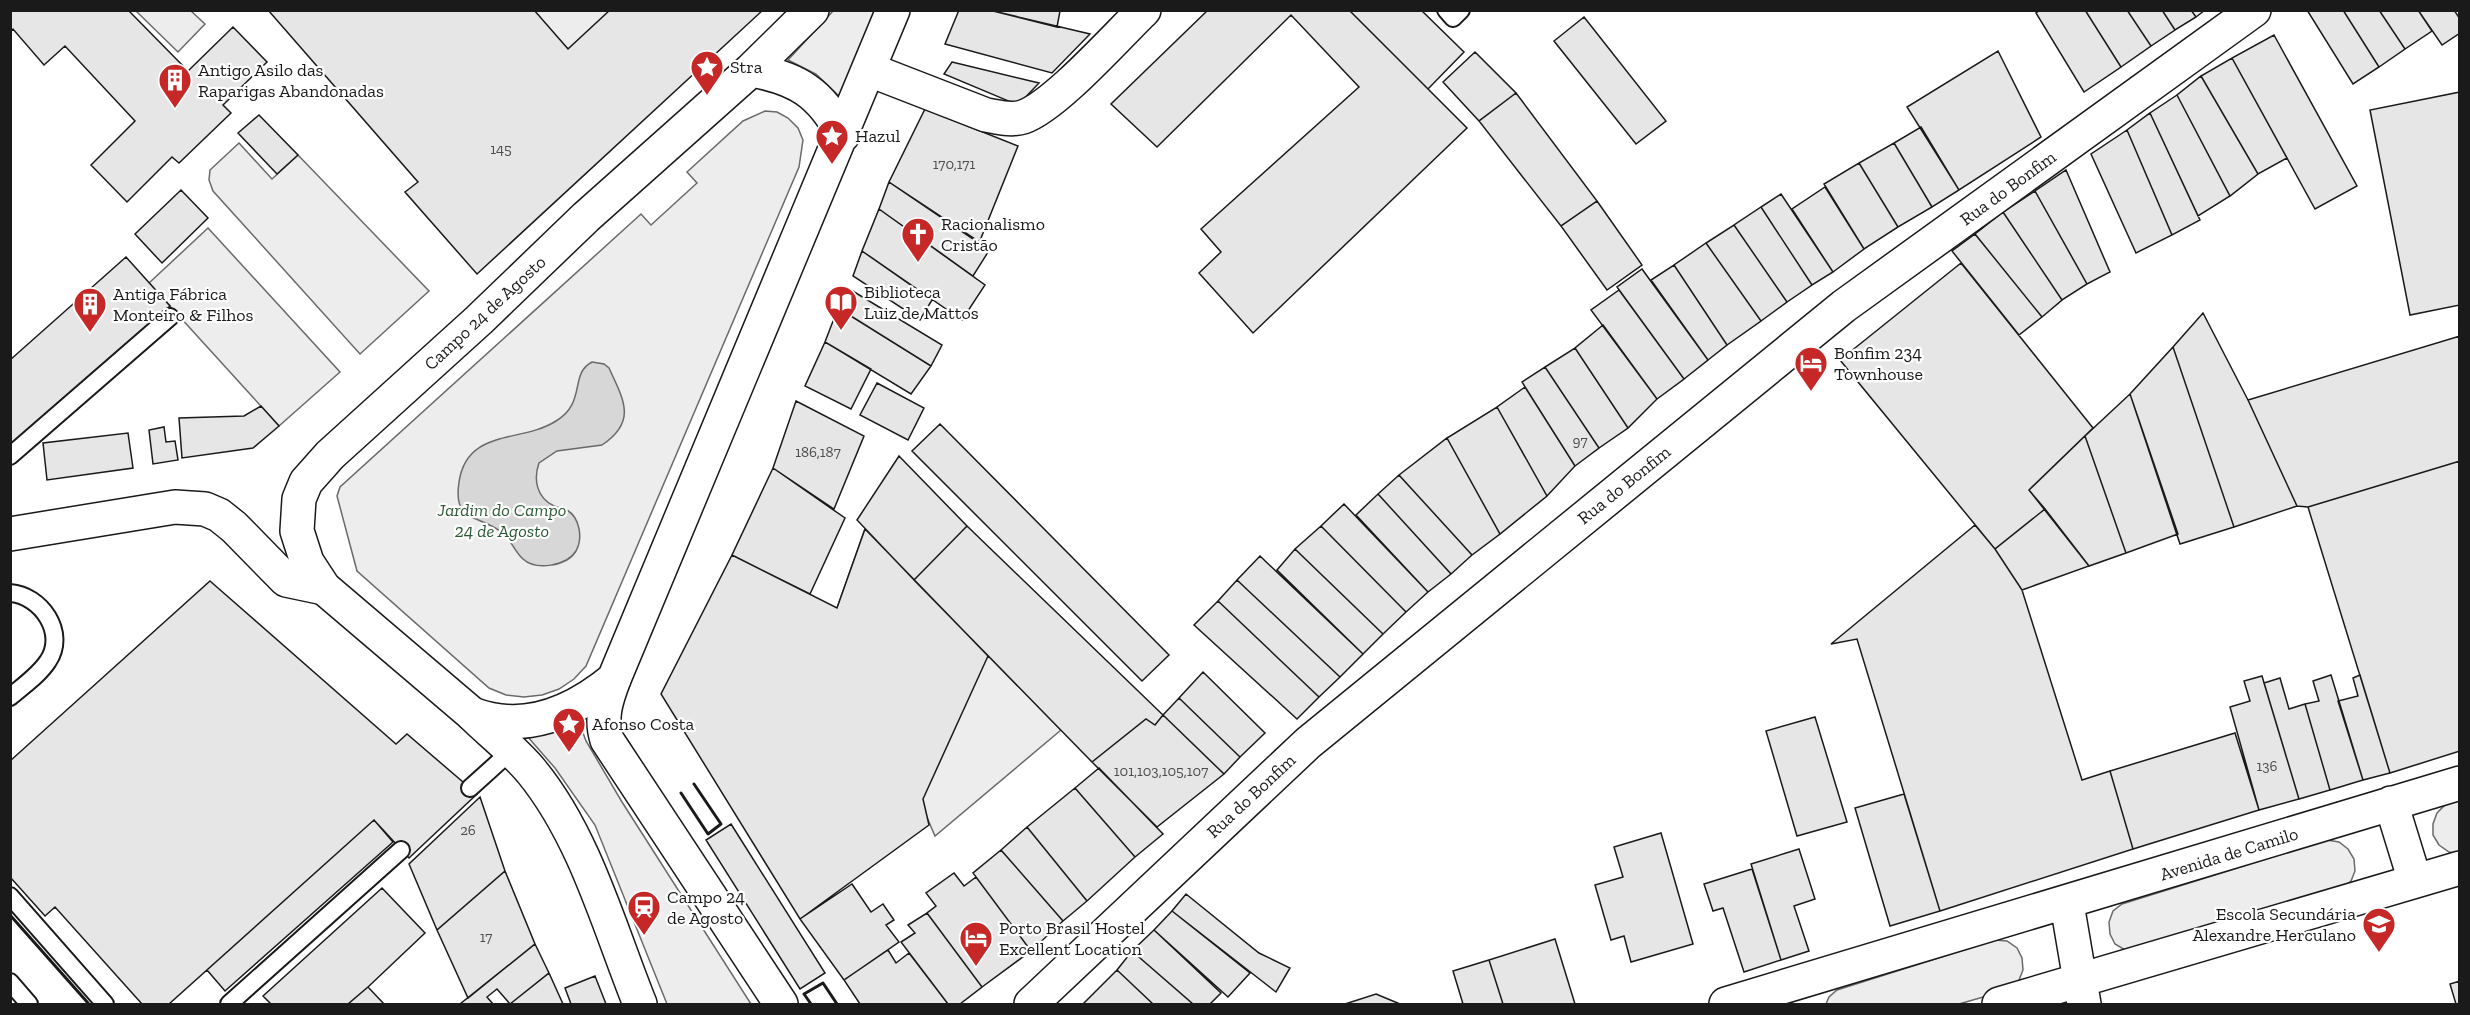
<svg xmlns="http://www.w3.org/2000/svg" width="2470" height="1015" font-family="'Zilla Slab',serif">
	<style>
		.built { fill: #ededed; stroke: #6a6a6a; stroke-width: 1.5 }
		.water { fill: #d7d7d7; stroke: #6a6a6a; stroke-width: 1.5 }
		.building { fill: #e6e6e6; stroke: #1a1a1a; stroke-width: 1.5 }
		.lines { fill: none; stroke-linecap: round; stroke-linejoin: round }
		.service-casing { stroke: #1a1a1a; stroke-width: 20 }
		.minor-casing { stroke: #1a1a1a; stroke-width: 36 }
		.tertiary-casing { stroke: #1a1a1a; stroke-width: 36 }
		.secondary-casing { stroke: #1a1a1a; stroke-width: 36 }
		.primary-casing { stroke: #1a1a1a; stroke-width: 36 }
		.service { stroke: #fff; stroke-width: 16 }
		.minor { stroke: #fff; stroke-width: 33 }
		.tertiary { stroke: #fff; stroke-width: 33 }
		.secondary { stroke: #fff; stroke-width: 33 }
		.primary { stroke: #fff; stroke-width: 33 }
		.wall { stroke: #1a1a1a; stroke-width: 3 }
		.labels { text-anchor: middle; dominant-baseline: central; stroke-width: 4.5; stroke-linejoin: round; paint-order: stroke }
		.number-label { font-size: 15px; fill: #4d4d4d }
		.poi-label { font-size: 18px; fill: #1a1a1a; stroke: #fff; text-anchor: start }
		.street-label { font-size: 18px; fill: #1a1a1a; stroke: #fff }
		.park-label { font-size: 18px; font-style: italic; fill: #2b5a34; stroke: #fff }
	</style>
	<rect width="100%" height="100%" fill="#fff"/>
	<path class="built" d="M 136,11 L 191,11 L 205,24 L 178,52 Z
		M 534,11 L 610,11 L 568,49 Z
		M 833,11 L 877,11 L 840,97 L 816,74 L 788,60 Z
		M 765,111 L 777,112 L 788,118 L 798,128 L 803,140 L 799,167 L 586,666 L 574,679 L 559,689 L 542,695 L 524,697 L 506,695 L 489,688 L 357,571 L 337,496 L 340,487 L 641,214 L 651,225 L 697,183 L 687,172 L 743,121 Z
		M 239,143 L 272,179 L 298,155 L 429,291 L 360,354 L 213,191 L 209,180 L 210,170 Z
		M 208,228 L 340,372 L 279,426 L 149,283 Z
		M 865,529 L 1061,730 L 935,836 L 837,608 Z
		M 579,722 L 586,741 L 622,802 L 751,1004 L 667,1004 L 595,825 L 555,768 L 527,736 L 555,732 Z
		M 2459,800 L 2459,854 L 2449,852 L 2439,845 L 2433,835 L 2433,824 L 2437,813 L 2445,805 Z
		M 2327,840 L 2339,842 L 2348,849 L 2354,859 L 2355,871 L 2351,881 L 2342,889 L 2125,950 L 2115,944 L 2110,934 L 2109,922 L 2113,911 L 2122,904 Z
		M 1995,940 L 2007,941 L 2017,948 L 2022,958 L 2023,970 L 2019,980 L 2011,989 L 1959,1004 L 1826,1004 L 1829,997 L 1837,990 Z"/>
	<path class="water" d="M 592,362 L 604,364 L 609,368 C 623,399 638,421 602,445 L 557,451 L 539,463 C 533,480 537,498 554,506 C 558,508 563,508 567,510 C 580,518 583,538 576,551 C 567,566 536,571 523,559 C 514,551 510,537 500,531 C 476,514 453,522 459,482 C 467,428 522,443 556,421 C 587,402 569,374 592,362 Z"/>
	<path class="building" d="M 10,10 L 128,10 L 188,71 L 233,27 L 267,62 L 223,105 L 231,113 L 179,163 L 172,157 L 127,202 L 91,165 L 135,121 L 65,46 L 44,65 L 13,29 L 10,32 Z
		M 268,10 L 534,10 L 568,49 L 610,10 L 763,10 L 477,274 L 405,192 L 418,182 Z
		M 959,10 L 989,10 L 1090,34 L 1052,73 L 945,44 Z
		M 989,10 L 1058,10 L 1060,11 L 1057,27 Z
		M 1208,10 L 1349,10 L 1467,128 L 1253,333 L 1199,273 L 1221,252 L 1201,229 L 1359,87 L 1291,15 L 1157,147 L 1111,104 Z
		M 1349,10 L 1421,10 L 1464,52 L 1428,89 Z
		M 2040,10 L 2085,10 L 2121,67 L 2084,92 L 2036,13 Z
		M 2085,10 L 2127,10 L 2151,46 L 2121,67 Z
		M 2127,10 L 2162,10 L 2175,30 L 2151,46 Z
		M 2162,10 L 2191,10 L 2196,17 L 2175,30 Z
		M 2191,10 L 2205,10 L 2196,17 Z
		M 2307,10 L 2343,10 L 2379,67 L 2353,84 Z
		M 2343,10 L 2379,10 L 2405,49 L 2379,67 Z
		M 2379,10 L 2418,10 L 2432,31 L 2405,49 Z
		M 2418,10 L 2454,10 L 2460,19 L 2460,33 L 2442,45 Z
		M 1584,17 L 1666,121 L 1636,144 L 1554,41 Z
		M 2274,35 L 2357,186 L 2315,209 L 2232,58 Z
		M 1998,51 L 2041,137 L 1959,190 L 1907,107 Z
		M 1475,52 L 1516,93 L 1479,121 L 1443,82 Z
		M 2232,58 L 2287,158 L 2258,174 L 2201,76 Z
		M 952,62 L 1039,83 L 1018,105 L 944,74 Z
		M 2201,76 L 2258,174 L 2230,196 L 2177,95 Z
		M 2460,92 L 2460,305 L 2410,315 L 2370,110 Z
		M 1516,93 L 1597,201 L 1561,226 L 1479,121 Z
		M 2177,95 L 2230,196 L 2198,216 L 2150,113 Z
		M 925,109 L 1018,146 L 979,243 L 889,182 Z
		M 2150,113 L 2200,220 L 2172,235 L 2127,130 Z
		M 259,115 L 298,155 L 277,174 L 238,133 Z
		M 1921,127 L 1959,190 L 1932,207 L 1894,143 Z
		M 2127,130 L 2172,235 L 2136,253 L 2091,154 Z
		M 1894,143 L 1932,207 L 1898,227 L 1859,163 Z
		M 1859,163 L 1898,227 L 1864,249 L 1824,184 Z
		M 2066,170 L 2110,272 L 2087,284 L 2035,191 Z
		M 889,182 L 990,249 L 973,276 L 879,209 Z
		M 1825,187 L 1864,249 L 1833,272 L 1792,209 Z
		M 181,190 L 208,218 L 162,263 L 135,234 Z
		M 2035,191 L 2087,284 L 2062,300 L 2003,212 Z
		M 1781,194 L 1833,272 L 1812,285 L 1761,207 Z
		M 1597,201 L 1642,265 L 1607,290 L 1561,226 Z
		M 1761,207 L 1812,285 L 1787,302 L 1734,225 Z
		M 879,209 L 985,285 L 962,320 L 862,251 Z
		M 2003,212 L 2062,300 L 2042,317 L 1975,234 Z
		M 1734,225 L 1787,302 L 1761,321 L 1706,243 Z
		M 1975,234 L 2042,317 L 2019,335 L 1952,251 Z
		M 1706,243 L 1761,321 L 1727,345 L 1674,265 Z
		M 862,251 L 932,300 L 920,320 L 853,276 Z
		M 126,257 L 170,306 L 10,445 L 10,360 Z
		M 126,257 L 170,306 L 10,445 L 10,360 Z
		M 1961,263 L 2093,428 L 2029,490 L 2045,509 L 1995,549 L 1840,360 Z
		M 1674,265 L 1727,345 L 1708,360 L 1651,280 Z
		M 1642,269 L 1708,360 L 1684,379 L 1617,287 Z
		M 846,287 L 942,345 L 931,366 L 838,308 Z
		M 1619,290 L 1684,379 L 1657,399 L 1591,310 Z
		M 838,308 L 931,366 L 911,394 L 825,342 Z
		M 2203,313 L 2248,400 L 2297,506 L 2234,527 L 2173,347 Z
		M 1603,325 L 1657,399 L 1628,428 L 1575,348 Z
		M 2460,336 L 2460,461 L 2308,507 L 2297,506 L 2248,400 Z
		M 825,342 L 871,369 L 851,409 L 805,386 Z
		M 2173,347 L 2234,527 L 2180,544 L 2130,394 Z
		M 1575,348 L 1628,428 L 1599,448 L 1545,367 Z
		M 1545,367 L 1599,448 L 1575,466 L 1522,382 Z
		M 877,383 L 924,408 L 908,440 L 860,415 Z
		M 1525,387 L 1575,466 L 1547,496 L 1497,407 Z
		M 2130,394 L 2178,534 L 2126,553 L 2085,436 Z
		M 796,401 L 864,436 L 834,509 L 773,468 Z
		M 261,406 L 279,426 L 253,448 L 182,458 L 179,418 L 244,416 Z
		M 1497,407 L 1547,496 L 1500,534 L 1447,438 Z
		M 940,424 L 1169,655 L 1142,681 L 912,451 Z
		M 164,427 L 166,442 L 175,441 L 178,460 L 153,464 L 149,430 Z
		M 128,433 L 133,468 L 47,480 L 43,443 Z
		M 2085,436 L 2126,553 L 2089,566 L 2029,490 Z
		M 1447,438 L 1500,534 L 1472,555 L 1399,475 Z
		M 899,456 L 967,526 L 914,580 L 857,520 Z
		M 2460,461 L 2460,751 L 2390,773 L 2308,507 Z
		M 773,468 L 845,518 L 810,594 L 732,555 Z
		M 1399,475 L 1472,555 L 1451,574 L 1378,494 Z
		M 1378,494 L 1451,574 L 1428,592 L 1356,515 Z
		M 1344,504 L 1428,592 L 1406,612 L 1321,526 Z
		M 2045,509 L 2089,566 L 2022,590 L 1995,549 Z
		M 1975,525 L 1995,549 L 2022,590 L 2082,780 L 2110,771 L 2133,849 L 1940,911 L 1857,639 L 1831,644 Z
		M 967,526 L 1163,715 L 1155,725 L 1146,719 L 1092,762 L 914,580 Z
		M 1321,526 L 1406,612 L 1383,634 L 1295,549 Z
		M 865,529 L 988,656 L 923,799 L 929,825 L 800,919 L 661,694 L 732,555 L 837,608 Z
		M 1295,549 L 1383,634 L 1363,654 L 1277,570 Z
		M 1260,556 L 1363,654 L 1340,677 L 1237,580 Z
		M 1237,580 L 1340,677 L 1319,697 L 1218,601 Z
		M 210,581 L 396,744 L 407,734 L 477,794 L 409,858 L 374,820 L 169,1004 L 142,1004 L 55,907 L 45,916 L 10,877 L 10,761 Z
		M 1218,601 L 1319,697 L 1297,719 L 1194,625 Z
		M 1203,672 L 1265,733 L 1240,757 L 1179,698 Z
		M 2331,675 L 2363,780 L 2330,790 L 2305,704 L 2319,701 L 2313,681 Z
		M 2360,675 L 2390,773 L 2363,780 L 2338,701 L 2358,696 L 2353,678 Z
		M 2262,676 L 2299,799 L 2259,810 L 2230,707 L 2250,701 L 2244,681 Z
		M 2280,678 L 2289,709 L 2305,704 L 2330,790 L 2299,799 L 2264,683 Z
		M 1179,698 L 1240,757 L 1224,774 L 1163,715 Z
		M 1163,715 L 1224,774 L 1157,827 L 1092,762 L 1146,719 L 1155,725 Z
		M 1815,717 L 1847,822 L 1797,836 L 1766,731 Z
		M 2235,733 L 2259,810 L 2133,849 L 2110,771 Z
		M 1099,768 L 1163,834 L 1135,857 L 1075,788 Z
		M 1075,788 L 1135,857 L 1087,901 L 1027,827 Z
		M 1904,794 L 1940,911 L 1890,926 L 1855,808 Z
		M 480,797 L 505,871 L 437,930 L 409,864 Z
		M 374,820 L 393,842 L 225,991 L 207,970 Z
		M 731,824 L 825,973 L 800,989 L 706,840 Z
		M 1027,827 L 1087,901 L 1063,921 L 1001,850 Z
		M 1661,833 L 1693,944 L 1631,962 L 1624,936 L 1611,940 L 1595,885 L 1623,877 L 1614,847 Z
		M 1799,849 L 1815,899 L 1794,906 L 1809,951 L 1781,960 L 1751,864 Z
		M 1001,850 L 1063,921 L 1031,951 L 973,873 Z
		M 1752,869 L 1781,960 L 1744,972 L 1723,908 L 1713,911 L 1704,884 Z
		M 505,871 L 535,944 L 468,998 L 437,930 Z
		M 954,873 L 964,886 L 976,877 L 1031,951 L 982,987 L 927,913 L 936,906 L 926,893 Z
		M 852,884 L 871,912 L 883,904 L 894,920 L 886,925 L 899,942 L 844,980 L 800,919 Z
		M 382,888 L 425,933 L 368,987 L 348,1004 L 271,1004 L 263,996 Z
		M 1186,894 L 1259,953 L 1290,968 L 1276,992 L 1172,911 Z
		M 1172,911 L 1250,973 L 1228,997 L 1154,930 Z
		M 927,913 L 982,987 L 960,1004 L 948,1004 L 901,942 L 915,933 L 908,925 Z
		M 1154,930 L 1221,993 L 1210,1004 L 1193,1004 L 1132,951 Z
		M 1555,939 L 1575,1004 L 1503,1004 L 1489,960 Z
		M 535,944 L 549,973 L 510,1004 L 497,989 L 487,997 L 493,1004 L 460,1004 Z
		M 888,950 L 896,963 L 909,953 L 948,1004 L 860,1004 L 844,980 Z
		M 1132,951 L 1193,1004 L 1153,1004 L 1117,970 Z
		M 1489,960 L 1503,1004 L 1463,1004 L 1453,971 Z
		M 1117,970 L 1153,1004 L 1083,1004 Z
		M 549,973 L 563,1004 L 510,1004 Z
		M 595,976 L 606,1004 L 571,1004 L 565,988 Z
		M 2460,981 L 2460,1004 L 2456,1004 L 2450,984 Z
		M 368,987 L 384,1004 L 348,1004 Z
		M 1376,994 L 1400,1004 L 1345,1004 Z"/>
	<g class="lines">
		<defs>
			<path id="service" d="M 1446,10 L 1453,18 L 1461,10
				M 10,456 L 170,317
				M 10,593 C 41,595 67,633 48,661 C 39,675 23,686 10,697
				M 470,788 L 511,751
				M 10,896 L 105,1004
				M 10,982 L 29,1004
				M 229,1004 L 401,850"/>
			<path id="minor" d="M 870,70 L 986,115 C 998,117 1011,121 1023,117 C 1055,106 1116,37 1144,10
				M 2391,803 L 2415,881
				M 2067,904 L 2084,1004
				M 1726,1004 L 2460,783
				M 1999,1004 L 2460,868"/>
			<path id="tertiary" d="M 10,534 L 175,507 L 205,509 L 219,515 L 234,527 L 286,580 L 324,588"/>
			<path id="secondary" d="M 614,679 C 606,700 600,718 607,740 L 781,1004
				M 472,714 C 491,733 515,751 532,772 C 585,837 609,927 640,1004
				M 1031,1004 L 1308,743 L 1844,306 L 2254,10"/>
			<path id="primary" d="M 812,10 L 751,70 L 586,217 L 479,320 L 330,455 L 306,482 L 299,499 L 297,531 L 307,562 L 324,588 L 472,714 C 524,734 574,712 614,679 L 893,10
				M 751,70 C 797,78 821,93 843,135"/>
		</defs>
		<use href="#service" class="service-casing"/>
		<use href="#minor" class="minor-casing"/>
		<use href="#tertiary" class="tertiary-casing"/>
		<use href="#secondary" class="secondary-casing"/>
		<use href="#primary" class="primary-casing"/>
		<use href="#service" class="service"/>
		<use href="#minor" class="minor"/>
		<use href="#tertiary" class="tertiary"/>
		<use href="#secondary" class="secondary"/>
		<use href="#primary" class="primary"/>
		<path class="wall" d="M 681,793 L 708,834 L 721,824 L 694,784
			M 10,915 L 88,1003
			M 811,1004 L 804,994 L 823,983 L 837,1004"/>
	</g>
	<defs>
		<symbol id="sight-pin" viewBox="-11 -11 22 30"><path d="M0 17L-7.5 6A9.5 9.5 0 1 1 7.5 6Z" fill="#c62828" stroke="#fff"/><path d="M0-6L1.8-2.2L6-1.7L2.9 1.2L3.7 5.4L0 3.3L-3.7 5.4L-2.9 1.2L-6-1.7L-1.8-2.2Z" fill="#fff"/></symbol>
		<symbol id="building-pin" viewBox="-11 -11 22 30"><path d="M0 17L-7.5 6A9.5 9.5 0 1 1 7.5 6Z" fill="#c62828" stroke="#fff"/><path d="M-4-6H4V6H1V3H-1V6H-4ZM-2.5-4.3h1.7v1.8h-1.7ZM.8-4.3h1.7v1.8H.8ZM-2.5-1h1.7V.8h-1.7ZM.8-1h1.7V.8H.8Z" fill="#fff"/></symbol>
		<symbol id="church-pin" viewBox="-11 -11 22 30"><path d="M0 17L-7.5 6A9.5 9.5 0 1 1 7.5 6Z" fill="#c62828" stroke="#fff"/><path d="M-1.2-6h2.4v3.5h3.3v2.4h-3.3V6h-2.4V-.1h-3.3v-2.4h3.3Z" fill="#fff"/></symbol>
		<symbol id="library-pin" viewBox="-11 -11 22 30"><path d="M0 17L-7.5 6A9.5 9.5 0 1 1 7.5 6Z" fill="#c62828" stroke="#fff"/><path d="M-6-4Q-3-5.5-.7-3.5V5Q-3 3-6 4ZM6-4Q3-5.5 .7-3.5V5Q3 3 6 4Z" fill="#fff"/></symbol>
		<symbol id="hotel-pin" viewBox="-11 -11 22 30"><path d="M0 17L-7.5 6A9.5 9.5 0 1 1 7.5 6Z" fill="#c62828" stroke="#fff"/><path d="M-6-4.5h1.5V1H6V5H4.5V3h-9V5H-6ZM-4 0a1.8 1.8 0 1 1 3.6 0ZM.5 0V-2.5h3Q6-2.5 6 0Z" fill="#fff"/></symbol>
		<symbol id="station-pin" viewBox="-11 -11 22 30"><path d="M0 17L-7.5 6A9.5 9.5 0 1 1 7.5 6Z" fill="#c62828" stroke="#fff"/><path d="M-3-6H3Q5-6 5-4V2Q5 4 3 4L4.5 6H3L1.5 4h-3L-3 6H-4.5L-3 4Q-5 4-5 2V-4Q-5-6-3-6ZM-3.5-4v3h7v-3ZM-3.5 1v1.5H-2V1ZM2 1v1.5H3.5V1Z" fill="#fff"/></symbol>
		<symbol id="school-pin" viewBox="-11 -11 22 30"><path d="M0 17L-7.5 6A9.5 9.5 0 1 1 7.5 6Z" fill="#c62828" stroke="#fff"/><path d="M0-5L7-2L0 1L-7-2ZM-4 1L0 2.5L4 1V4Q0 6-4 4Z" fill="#fff"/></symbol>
	</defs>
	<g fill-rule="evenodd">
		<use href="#sight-pin" x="688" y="48" width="38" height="52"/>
		<use href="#building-pin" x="156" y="61" width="38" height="52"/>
		<use href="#sight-pin" x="813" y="117" width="38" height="52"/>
		<use href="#church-pin" x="899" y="215" width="38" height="52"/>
		<use href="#library-pin" x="822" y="283" width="38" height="52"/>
		<use href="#building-pin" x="71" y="285" width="38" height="52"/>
		<use href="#hotel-pin" x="1792" y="344" width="38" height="52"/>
		<use href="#sight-pin" x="550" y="705" width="38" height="52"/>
		<use href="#station-pin" x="625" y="888" width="38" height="52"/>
		<use href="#school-pin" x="2360" y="905" width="38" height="52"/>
		<use href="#hotel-pin" x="957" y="919" width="38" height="52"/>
	</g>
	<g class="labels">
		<g class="number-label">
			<text x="501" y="149">145</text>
			<text x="954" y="164">170,171</text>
			<text x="1580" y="441">97</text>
			<text x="818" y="452">186,187</text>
			<text x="2267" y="766">136</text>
			<text x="1161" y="771">101,103,105,107</text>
			<text x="468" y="830">26</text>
			<text x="486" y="937">17</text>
		</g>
		<g class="poi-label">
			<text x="730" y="67">Stra</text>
			<text x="198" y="70">Antigo Asilo das<tspan x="198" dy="21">Raparigas Abandonadas</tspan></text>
			<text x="855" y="136">Hazul</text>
			<text x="941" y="224">Racionalismo<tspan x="941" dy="21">Cristão</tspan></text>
			<text x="864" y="292">Biblioteca<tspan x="864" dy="21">Luiz de Mattos</tspan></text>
			<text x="113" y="294">Antiga Fábrica<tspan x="113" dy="21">Monteiro &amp; Filhos</tspan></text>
			<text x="1834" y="353">Bonfim 234<tspan x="1834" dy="21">Townhouse</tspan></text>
			<text x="592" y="724">Afonso Costa</text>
			<text x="667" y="897">Campo 24<tspan x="667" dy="21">de Agosto</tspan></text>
			<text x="2356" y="914" text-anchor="end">Escola Secundária<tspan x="2356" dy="21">Alexandre Herculano</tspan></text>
			<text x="999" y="928">Porto Brasil Hostel<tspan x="999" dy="21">Excellent Location</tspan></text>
		</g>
		<g class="street-label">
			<text transform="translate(2008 188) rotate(-36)">Rua do Bonfim</text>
			<text transform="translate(485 313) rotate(-43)">Campo 24 de Agosto</text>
			<text transform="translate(1624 485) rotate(-39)">Rua do Bonfim</text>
			<text transform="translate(1251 796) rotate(-43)">Rua do Bonfim</text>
			<text transform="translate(2229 854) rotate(-17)">Avenida de Camilo</text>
		</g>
		<g class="park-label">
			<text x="502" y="510">Jardim do Campo<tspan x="502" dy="21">24 de Agosto</tspan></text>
		</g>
	</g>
	<rect width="2470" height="1015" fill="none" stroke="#1a1a1a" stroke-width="24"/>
</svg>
